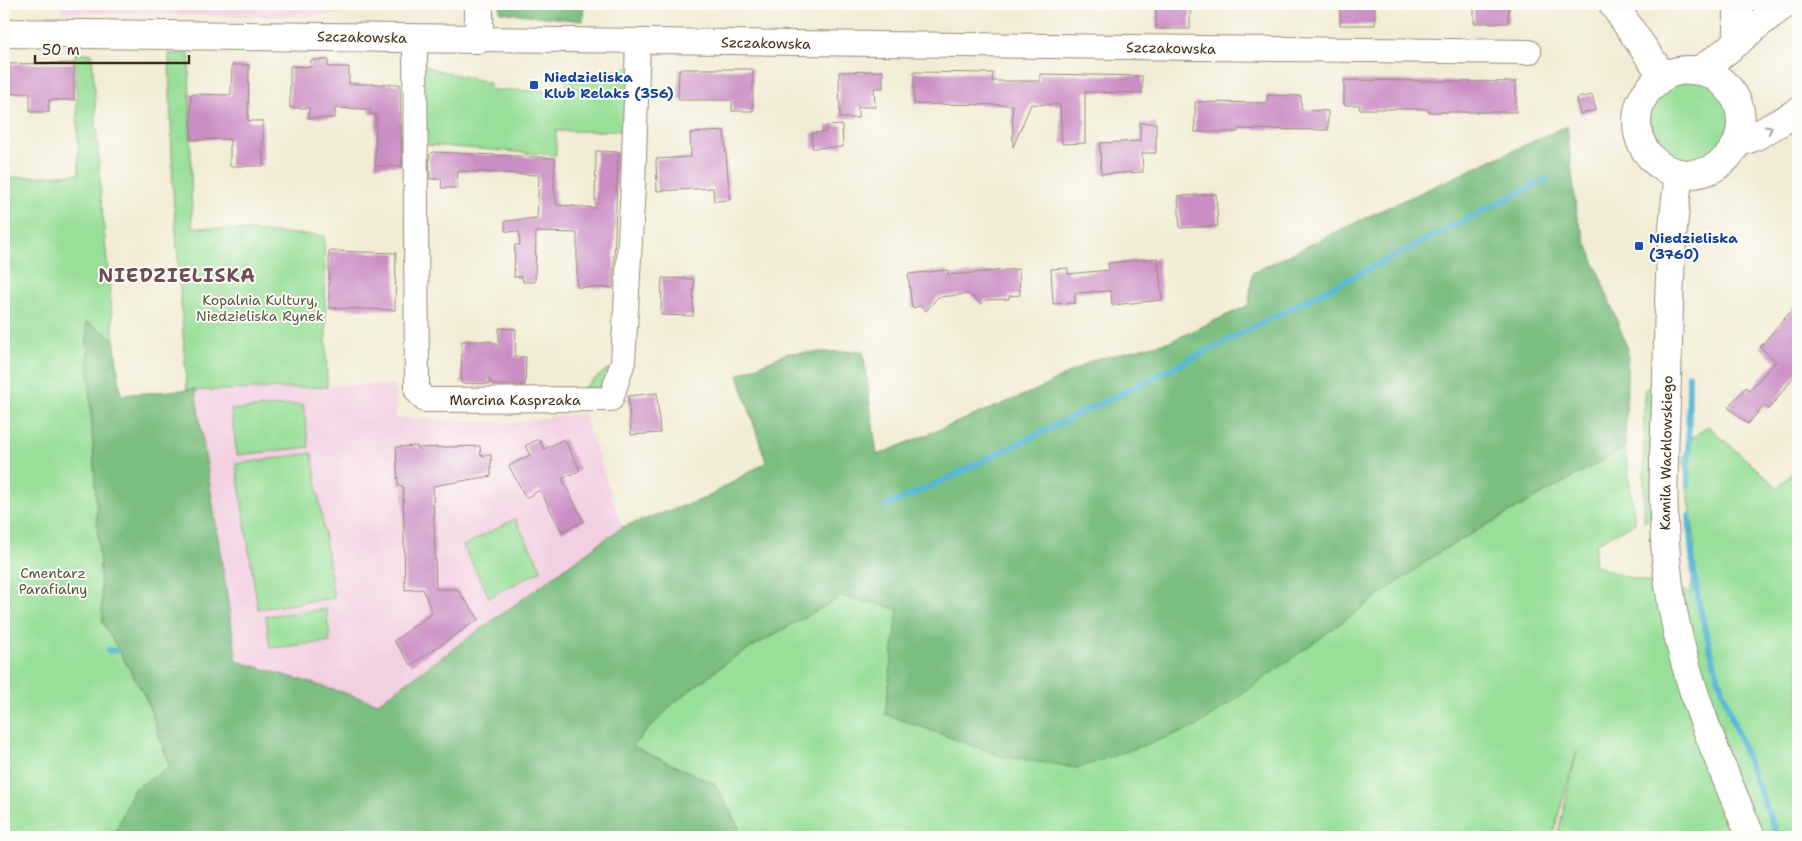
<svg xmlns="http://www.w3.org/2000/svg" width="1802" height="841" font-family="'Shantell Sans',sans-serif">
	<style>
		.built { fill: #f2cfe1 }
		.green { fill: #98df98; stroke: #6a845b }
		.forest { fill: #7abe80; stroke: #5a744f }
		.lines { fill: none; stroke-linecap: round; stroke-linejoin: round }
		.stream { stroke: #57b8d5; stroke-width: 6 }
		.building { fill: #ca8dc4 }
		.street-casing { stroke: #968b79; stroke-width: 26 }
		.secondary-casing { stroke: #968b79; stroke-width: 30 }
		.street { stroke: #fff; stroke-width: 24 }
		.secondary { stroke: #fff; stroke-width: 28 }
		.oneway { stroke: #a79f9a }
		.transit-dot { fill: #1a4fb4; stroke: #fdfcf7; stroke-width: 2 }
		.labels { text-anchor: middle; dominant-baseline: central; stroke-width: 4; stroke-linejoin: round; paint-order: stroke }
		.street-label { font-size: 14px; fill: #3b2a1e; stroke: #fdfcf7 }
		.transit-label { font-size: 14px; font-weight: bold; fill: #164399; stroke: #fdfcf7; text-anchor: start }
		.park-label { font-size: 14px; fill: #52573c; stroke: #fdfcf7 }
		.district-label { font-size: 19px; font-weight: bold; letter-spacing: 1px; fill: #6d4d58; stroke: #fdfcf7 }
	</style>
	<rect width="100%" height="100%" fill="#fdfcf7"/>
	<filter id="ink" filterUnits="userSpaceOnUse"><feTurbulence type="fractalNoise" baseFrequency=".02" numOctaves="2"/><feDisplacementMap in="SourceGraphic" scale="10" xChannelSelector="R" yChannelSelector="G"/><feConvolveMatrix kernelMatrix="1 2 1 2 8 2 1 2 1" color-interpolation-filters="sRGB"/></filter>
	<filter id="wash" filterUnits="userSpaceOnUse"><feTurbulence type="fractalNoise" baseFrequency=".0096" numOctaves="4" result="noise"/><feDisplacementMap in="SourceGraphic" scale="20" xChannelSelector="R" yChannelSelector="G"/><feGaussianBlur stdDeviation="1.12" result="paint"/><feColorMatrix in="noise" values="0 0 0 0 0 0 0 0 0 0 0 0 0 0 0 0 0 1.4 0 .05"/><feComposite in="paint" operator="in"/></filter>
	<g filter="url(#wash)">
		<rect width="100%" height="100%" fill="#f1ecd4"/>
		<path class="built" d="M 62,4 L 345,4 L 345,14 L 280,17 L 61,12 Z
			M 396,384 L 396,418 L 510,423 L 584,413 L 622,527 L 378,703 L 237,661 L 195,389 Z"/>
		<path class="green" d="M 75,52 L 92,54 L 101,196 L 114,338 L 86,322 L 103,623 L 147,700 L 170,768 L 134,789 L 113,837 L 4,837 L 4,178 L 79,174 Z
			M 189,53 L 192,227 L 324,236 L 327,387 L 187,391 L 173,190 L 169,54 Z
			M 415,61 L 433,69 L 490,83 L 491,90 L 567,91 L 567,83 L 649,62 L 643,131 L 556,131 L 556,155 L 414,144 Z
			M1644 123a45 45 0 1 1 90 0a45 45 0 1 1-90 0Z
			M 609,368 L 601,389 L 577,393 Z
			M 1652,384 L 1652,511 L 1649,519 L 1644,522 L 1644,389 Z
			M 303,404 L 309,447 L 237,455 L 231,410 Z
			M 1708,426 L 1778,488 L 1798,466 L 1798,837 L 1557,837 L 1577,751 L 1552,837 L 734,837 L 739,828 L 715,784 L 631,746 L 676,701 L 731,659 L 842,596 L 898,609 L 1444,549 L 1625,448 L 1635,523 L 1596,543 L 1594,565 L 1620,575 L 1691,593 L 1695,542 L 1683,457 L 1693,437 Z
			M 312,453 L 334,598 L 258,609 L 236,464 Z
			M 515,519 L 542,570 L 489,597 L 463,546 Z
			M 326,609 L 330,642 L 270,648 L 266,616 Z"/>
		<path class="forest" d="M 500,4 L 584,4 L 583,21 L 500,12 Z
			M 1567,126 L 1577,218 L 1628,349 L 1625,448 L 1444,549 L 1196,727 L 1079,768 L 1001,756 L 885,714 L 898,609 L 842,596 L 731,659 L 676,701 L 632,746 L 715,784 L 739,829 L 734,837 L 113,837 L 134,789 L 170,767 L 147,700 L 103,623 L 86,322 L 114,338 L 121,395 L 195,389 L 237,661 L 378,703 L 622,527 L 706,498 L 766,462 L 738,375 L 787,353 L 863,351 L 877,455 L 1039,389 L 1093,360 L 1171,341 L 1249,305 L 1252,273 L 1371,215 Z"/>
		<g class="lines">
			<path class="stream" d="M 1688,485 L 1689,375
				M 886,506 L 942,481 L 1177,366 L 1546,179
				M 1689,516 C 1691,541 1692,567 1697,592 C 1713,677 1746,757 1778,837
				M 108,650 L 116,651"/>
		</g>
		<g id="blocks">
			<path class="building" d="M 1156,4 L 1190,4 L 1190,29 L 1156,29 Z
				M 1346,4 L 1375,6 L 1375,25 L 1340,25 L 1340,5 Z
				M 1474,4 L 1509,4 L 1508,23 L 1474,23 Z
				M 311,60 L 328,60 L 328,67 L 349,67 L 349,84 L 400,84 L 402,166 L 375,166 L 376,115 L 370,114 L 370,109 L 335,108 L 335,118 L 308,118 L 309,108 L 290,108 L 290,66 L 311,67 Z
				M 74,63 L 74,100 L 49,100 L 49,112 L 30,112 L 30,93 L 4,94 L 4,64 Z
				M 232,65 L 249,65 L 248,121 L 263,121 L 263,166 L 230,166 L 230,139 L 191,140 L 191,94 L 231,95 Z
				M 679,69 L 753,69 L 753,111 L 732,111 L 732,100 L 678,100 Z
				M 883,71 L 883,88 L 874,88 L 875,107 L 858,107 L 858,118 L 840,118 L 839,72 Z
				M 914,72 L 993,73 L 992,81 L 1040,81 L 1040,74 L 1142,76 L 1142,93 L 1085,92 L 1085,143 L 1062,144 L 1060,105 L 1031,104 L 1013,147 L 1012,105 L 914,104 Z
				M 1344,80 L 1516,82 L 1516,112 L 1428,112 L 1428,109 L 1359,109 L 1360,105 L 1344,105 Z
				M 1267,95 L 1301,96 L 1301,110 L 1328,111 L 1328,130 L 1238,129 L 1238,132 L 1195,132 L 1195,102 L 1267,103 Z
				M 1592,95 L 1596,110 L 1580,114 L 1577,98 Z
				M 1140,123 L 1156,123 L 1156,153 L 1142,153 L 1143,172 L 1101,174 L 1100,143 L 1140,141 Z
				M 842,125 L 843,147 L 812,148 L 812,133 L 826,132 L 826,126 Z
				M 724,131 L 730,200 L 714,201 L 713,188 L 657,191 L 656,159 L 691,157 L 690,133 Z
				M 596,151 L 618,152 L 613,288 L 577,287 L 577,233 L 536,232 L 535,282 L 523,282 L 522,277 L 514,277 L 515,245 L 520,245 L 519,232 L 505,231 L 505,221 L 537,218 L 539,175 L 458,171 L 457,188 L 441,188 L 442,179 L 430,179 L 429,156 L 433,152 L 555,158 L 554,187 L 557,205 L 595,208 Z
				M 1216,194 L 1218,226 L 1180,228 L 1178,196 Z
				M 329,251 L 396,253 L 395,310 L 329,308 Z
				M 1158,258 L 1162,300 L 1112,305 L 1111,291 L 1075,293 L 1075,303 L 1053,304 L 1051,269 L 1068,268 L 1068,274 L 1109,270 L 1108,263 Z
				M 1019,269 L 1020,295 L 1009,296 L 1009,299 L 986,300 L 981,304 L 969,294 L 938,297 L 926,311 L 920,306 L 912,308 L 908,274 L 948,270 L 948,275 Z
				M 662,278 L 694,279 L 693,316 L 661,315 Z
				M 1798,303 L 1798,371 L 1769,409 L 1764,405 L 1748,424 L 1728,407 L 1746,387 L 1749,391 L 1776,361 L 1760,347 Z
				M 499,328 L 516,329 L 515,357 L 526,357 L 525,385 L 497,385 L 492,384 L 489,378 L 489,384 L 461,383 L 462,341 L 489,341 L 499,345 Z
				M 657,393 L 660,433 L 631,435 L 628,396 Z
				M 539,439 L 544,449 L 564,439 L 580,470 L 562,479 L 584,521 L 562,532 L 540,490 L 526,498 L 509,466 L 530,455 L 525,446 Z
				M 417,446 L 417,448 L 480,446 L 481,456 L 491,455 L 491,476 L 433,486 L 436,589 L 457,589 L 479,619 L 411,665 L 394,641 L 432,613 L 423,589 L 405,590 L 403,486 L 398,486 L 396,447 Z"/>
		</g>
	</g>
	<g filter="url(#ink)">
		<use href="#blocks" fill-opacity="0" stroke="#968b79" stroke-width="1"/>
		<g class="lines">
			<defs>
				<path id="street" d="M 415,38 L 417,391 L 425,400 L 611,399 L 623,362 L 633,186 L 638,41
					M 479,39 L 1529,52"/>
				<path id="secondary" d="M 1613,4 L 1662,75
					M 4,33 L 479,39 L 479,4
					M 1738,42 L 1738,4
					M1637 122a52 52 0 1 1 104 0a52 52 0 1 1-104 0Z
					M 1699,70 C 1731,52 1755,23 1786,4
					M 1738,143 L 1754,137 L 1798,112
					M 1679,175 C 1669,243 1669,311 1667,379 C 1664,454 1659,530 1672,605 C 1686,686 1719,762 1751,837"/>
			</defs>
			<use href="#street" class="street-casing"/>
			<use href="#secondary" class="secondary-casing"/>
			<use href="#street" class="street"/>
			<use href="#secondary" class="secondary"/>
		</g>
		<defs><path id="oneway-chevron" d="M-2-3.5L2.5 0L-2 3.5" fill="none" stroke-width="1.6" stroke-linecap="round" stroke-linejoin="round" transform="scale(1.25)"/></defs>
		<use class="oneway" href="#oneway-chevron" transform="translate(1769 129) rotate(-29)"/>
	</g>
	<g class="transit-dot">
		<rect x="529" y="80" width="10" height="10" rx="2.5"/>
		<rect x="1634" y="241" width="10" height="10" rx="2.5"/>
	</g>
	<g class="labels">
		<g class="street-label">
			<text transform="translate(362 37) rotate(1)">Szczakowska</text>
			<text transform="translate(766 43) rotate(1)">Szczakowska</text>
			<text transform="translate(1171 48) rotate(1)">Szczakowska</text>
			<text x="515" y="400">Marcina Kasprzaka</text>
			<text transform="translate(1666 453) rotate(-89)">Kamila Wachlowskiego</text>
		</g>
		<g class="transit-label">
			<text x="544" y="77">Niedzieliska<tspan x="544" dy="16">Klub Relaks (356)</tspan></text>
			<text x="1649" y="238">Niedzieliska<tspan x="1649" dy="16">(3760)</tspan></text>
		</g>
		<g class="park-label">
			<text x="260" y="300">Kopalnia Kultury,<tspan x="260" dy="16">Niedzieliska Rynek</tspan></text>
			<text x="53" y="573">Cmentarz<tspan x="53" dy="16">Parafialny</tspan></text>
		</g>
		<g class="district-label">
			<text x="177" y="275">NIEDZIELISKA</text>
		</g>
	</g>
	<rect width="1802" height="841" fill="none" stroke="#fdfcf7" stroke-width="20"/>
	<path d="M35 55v8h154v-8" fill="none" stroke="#3b2a1e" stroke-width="2.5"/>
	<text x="42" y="55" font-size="15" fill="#3b2a1e" stroke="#fdfcf7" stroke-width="4" paint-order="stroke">50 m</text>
</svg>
